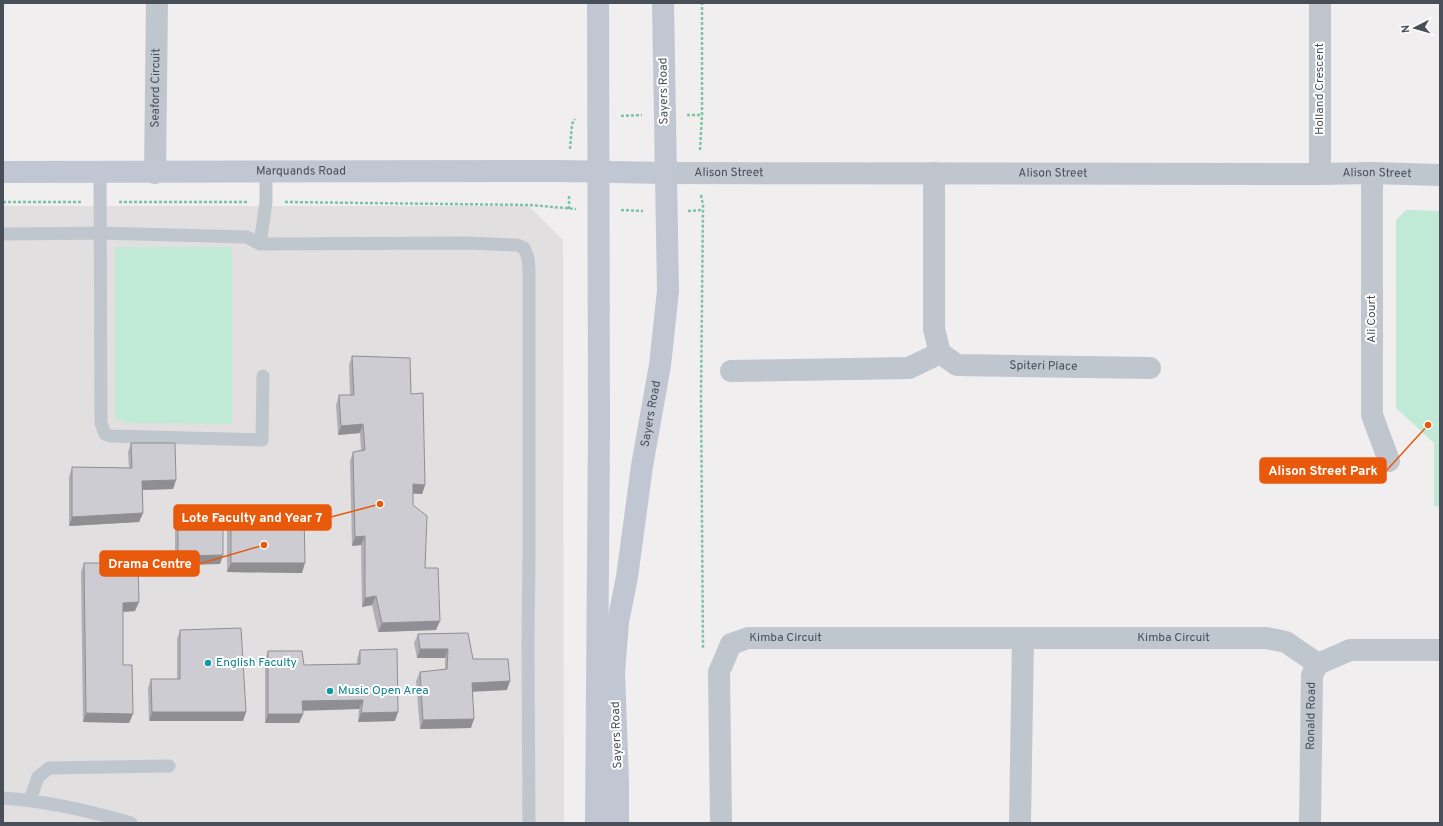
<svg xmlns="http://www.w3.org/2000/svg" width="1443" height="826" font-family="Overpass,sans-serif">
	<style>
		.education { fill: #e1dfdf }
		.green { fill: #c0ead5 }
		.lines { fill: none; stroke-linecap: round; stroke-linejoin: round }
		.path { stroke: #7cc4a8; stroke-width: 2.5; stroke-dasharray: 3 2; stroke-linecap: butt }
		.lane { stroke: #c0c6ce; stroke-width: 13 }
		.street { stroke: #c0c6ce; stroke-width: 22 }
		.secondary { stroke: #c0c7d3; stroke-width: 22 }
		.wall { fill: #afafb5 }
		.shaded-wall { fill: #8f8f93 }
		.building { fill: #ccccd2; stroke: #8f8f93 }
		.culture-dot { fill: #0f9aa8; stroke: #fff; stroke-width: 1.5 }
		.labels { text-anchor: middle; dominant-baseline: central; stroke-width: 4; stroke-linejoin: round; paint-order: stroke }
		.street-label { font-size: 12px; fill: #484f59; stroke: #fff }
		.culture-label { font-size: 12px; fill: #0d838f; stroke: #fff; text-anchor: start }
		.leader { fill: none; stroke: #e8590c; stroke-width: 1.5 }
		.callout-dot { fill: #e8590c; stroke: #fff; stroke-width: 1.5 }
		.callout { fill: #e8590c; stroke: #e8590c; stroke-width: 1.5 }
		.callout-label { font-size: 13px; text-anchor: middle; font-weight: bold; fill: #fff }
	</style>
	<rect width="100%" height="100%" fill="#f0eeee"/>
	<path class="education" d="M 3,206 L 529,206 L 563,240 L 564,823 L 3,823 Z"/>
	<path class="green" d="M 1406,210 L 1440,211 L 1440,617 L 1440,507 L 1434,506 L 1434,443 L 1396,408 L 1396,220 Z
		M 232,247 L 232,424 L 128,423 L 115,418 L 115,247 Z"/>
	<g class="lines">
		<path class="path" d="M 687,115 L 702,115
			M 621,116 L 642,115
			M 570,149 L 572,124 L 575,119
			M 700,150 L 702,115 L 702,3
			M 701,195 L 703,205 L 701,396 L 703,648
			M 3,202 L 82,202
			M 119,202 L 248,202
			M 285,202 L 530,205 L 576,209
			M 569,209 L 569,194
			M 621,210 L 643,211
			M 688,211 L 702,210"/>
		<path class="lane" d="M 100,172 L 101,423 L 105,434 L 111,436 L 262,440 L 263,376
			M 3,234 L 100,233 L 247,237 L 260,244 L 467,243 L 517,245 L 524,248 L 528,258 L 529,269 L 529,553 L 528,643 L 529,823
			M 260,244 L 266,202 L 266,172
			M 3,798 C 46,801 90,811 131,823
			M 30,800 L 38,777 L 49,768 L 169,766"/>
		<g class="street">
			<path d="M 1320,3 L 1320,174"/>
			<path id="s1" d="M 155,173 L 157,3"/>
			<path id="s2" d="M 665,173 L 1320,174 L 1372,173 L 1440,175"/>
			<path id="s3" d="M 934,173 L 934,329 L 940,353 L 957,365 L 1150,368"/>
			<path d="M 1372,173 L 1372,415 L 1389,461"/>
			<path d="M 731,371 L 909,368 L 940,353"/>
			<path id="s4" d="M 721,823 L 719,672 L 731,644 L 748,638 L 1266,638 L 1286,642 L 1318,664"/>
			<path d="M 1020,823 L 1023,639"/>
			<path id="s5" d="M 1310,823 L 1312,675 L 1318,664 L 1350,650 L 1440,650"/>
		</g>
		<g class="secondary">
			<path id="s6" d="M 3,172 L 560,171 L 665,173"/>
			<path d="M 596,823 L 599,429 L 598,3"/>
			<path id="s7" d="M 618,823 L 618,781 L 614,672 L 618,622 L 627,577 L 642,466 L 660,365 L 668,291 L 663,3"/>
		</g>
	</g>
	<path class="wall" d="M 352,356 L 411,394 L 425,485 L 422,494 L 413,494 L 413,505 L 436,630 L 378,632 L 372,605 L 362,607 L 361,545 L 352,546 L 350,461 L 353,452 L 361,450 L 360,433 L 338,435 L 336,405 L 339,395 L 350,395 L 349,365 Z
		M 131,443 L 176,480 L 173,489 L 143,490 L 143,513 L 139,522 L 69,526 L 69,477 L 72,467 L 129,468 L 128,452 Z
		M 231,509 L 302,573 L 227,572 L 227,518 Z
		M 178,515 L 223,555 L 220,564 L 175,565 L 175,524 Z
		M 84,563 L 135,611 L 123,612 L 123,665 L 133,714 L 129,723 L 83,722 L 81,572 Z
		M 180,630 L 246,712 L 243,721 L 149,721 L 148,688 L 151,679 L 177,679 L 177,639 Z
		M 418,634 L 473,659 L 507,690 L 473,691 L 471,728 L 420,729 L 416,681 L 420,672 L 445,670 L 445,658 L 417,658 L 414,643 Z
		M 360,650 L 395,721 L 358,722 L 359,709 L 302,710 L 303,714 L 299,723 L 265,723 L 265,660 L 268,651 L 304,665 L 357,664 L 357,659 Z"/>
	<path class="shaded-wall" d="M 363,424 L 360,433 L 338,435 L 341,426 Z
		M 176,480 L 173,489 L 139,490 L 142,481 Z
		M 413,484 L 425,485 L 422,494 L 409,493 Z
		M 143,513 L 139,522 L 69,526 L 72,517 Z
		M 365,536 L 361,545 L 352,546 L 355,537 Z
		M 223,555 L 220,564 L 175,565 L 178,556 Z
		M 231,563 L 305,563 L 302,573 L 227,572 Z
		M 376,596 L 372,605 L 362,607 L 365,598 Z
		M 139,602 L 135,611 L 120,612 L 123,603 Z
		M 440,621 L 436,630 L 378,632 L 382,623 Z
		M 420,649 L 448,649 L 445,658 L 417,658 Z
		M 510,681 L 507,690 L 469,692 L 472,683 Z
		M 363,700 L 359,709 L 298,711 L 302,701 Z
		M 152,712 L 246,712 L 243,721 L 149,721 Z
		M 398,712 L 395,721 L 358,722 L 361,713 Z
		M 86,713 L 133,714 L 129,723 L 83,722 Z
		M 268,714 L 303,714 L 299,723 L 265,723 Z
		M 474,719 L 471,728 L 420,729 L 423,720 Z"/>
	<path class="building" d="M 352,356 L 410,358 L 411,394 L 423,393 L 425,485 L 413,484 L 413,505 L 427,516 L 425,568 L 438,568 L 440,621 L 382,623 L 376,596 L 365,598 L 365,536 L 355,537 L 353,452 L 365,450 L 363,424 L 341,426 L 339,395 L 354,395 Z
		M 131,443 L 175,443 L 176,480 L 142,481 L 143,513 L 72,517 L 72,467 L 132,468 Z
		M 231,509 L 304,509 L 305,563 L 231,563 Z
		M 178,515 L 223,515 L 223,555 L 178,556 Z
		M 84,563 L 138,563 L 139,602 L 123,603 L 123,665 L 132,665 L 133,714 L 86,713 Z
		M 241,628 L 246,712 L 152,712 L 151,679 L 180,679 L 180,630 Z
		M 468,633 L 473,659 L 508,659 L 510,681 L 472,683 L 474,719 L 423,720 L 420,672 L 447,669 L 448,649 L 420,649 L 418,634 Z
		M 397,649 L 398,712 L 361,713 L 363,700 L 302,701 L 303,714 L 268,714 L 268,651 L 302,651 L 304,665 L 360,664 L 360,650 Z"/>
	<g class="culture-dot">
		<circle cx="208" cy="663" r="4"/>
		<circle cx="330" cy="691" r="4"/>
	</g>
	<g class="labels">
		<g class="street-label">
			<text stroke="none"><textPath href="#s1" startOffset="85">Seaford Circuit</textPath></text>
			<text transform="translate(1320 89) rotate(-90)">Holland Crescent</text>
			<text transform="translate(664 91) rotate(-91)">Sayers Road</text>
			<text stroke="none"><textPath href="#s6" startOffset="298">Marquands Road</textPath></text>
			<text stroke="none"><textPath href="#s2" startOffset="64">Alison Street</textPath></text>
			<text stroke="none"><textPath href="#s2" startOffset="388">Alison Street</textPath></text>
			<text stroke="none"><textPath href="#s2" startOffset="712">Alison Street</textPath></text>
			<text transform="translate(1372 319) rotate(-90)">Ali Court</text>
			<text stroke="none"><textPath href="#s3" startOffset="288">Spiteri Place</textPath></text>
			<text stroke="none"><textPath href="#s7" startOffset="412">Sayers Road</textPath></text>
			<text stroke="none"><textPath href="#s4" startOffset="237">Kimba Circuit</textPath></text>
			<text stroke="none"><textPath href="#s4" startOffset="625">Kimba Circuit</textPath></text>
			<text stroke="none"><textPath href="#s5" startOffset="107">Ronald Road</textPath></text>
			<text transform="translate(617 735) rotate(-92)">Sayers Road</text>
		</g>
		<g class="culture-label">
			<text x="216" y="663">English Faculty</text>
			<text x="338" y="691">Music Open Area</text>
		</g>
	</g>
	<path class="leader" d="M1428 425L1386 471M380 504L331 517M264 545L199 564"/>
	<g class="callout-dot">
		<circle cx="1428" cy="425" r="4"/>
		<circle cx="380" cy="504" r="4"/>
		<circle cx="264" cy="545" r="4"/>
	</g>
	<g class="callout">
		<rect x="1260" y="458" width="126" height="25" rx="4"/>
		<rect x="174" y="505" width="157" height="25" rx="4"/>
		<rect x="100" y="551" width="99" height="25" rx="4"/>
	</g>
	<g class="callout-label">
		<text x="1323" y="475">Alison Street Park</text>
		<text x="252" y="522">Lote Faculty and Year 7</text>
		<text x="150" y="568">Drama Centre</text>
	</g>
	<rect width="1443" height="826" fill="none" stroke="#484f59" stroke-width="8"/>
	<g transform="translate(1415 28) rotate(264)" stroke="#ffffff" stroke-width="3" paint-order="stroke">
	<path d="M0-3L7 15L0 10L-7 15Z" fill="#484f59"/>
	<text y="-6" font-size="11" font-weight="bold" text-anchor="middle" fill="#484f59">N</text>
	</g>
</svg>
